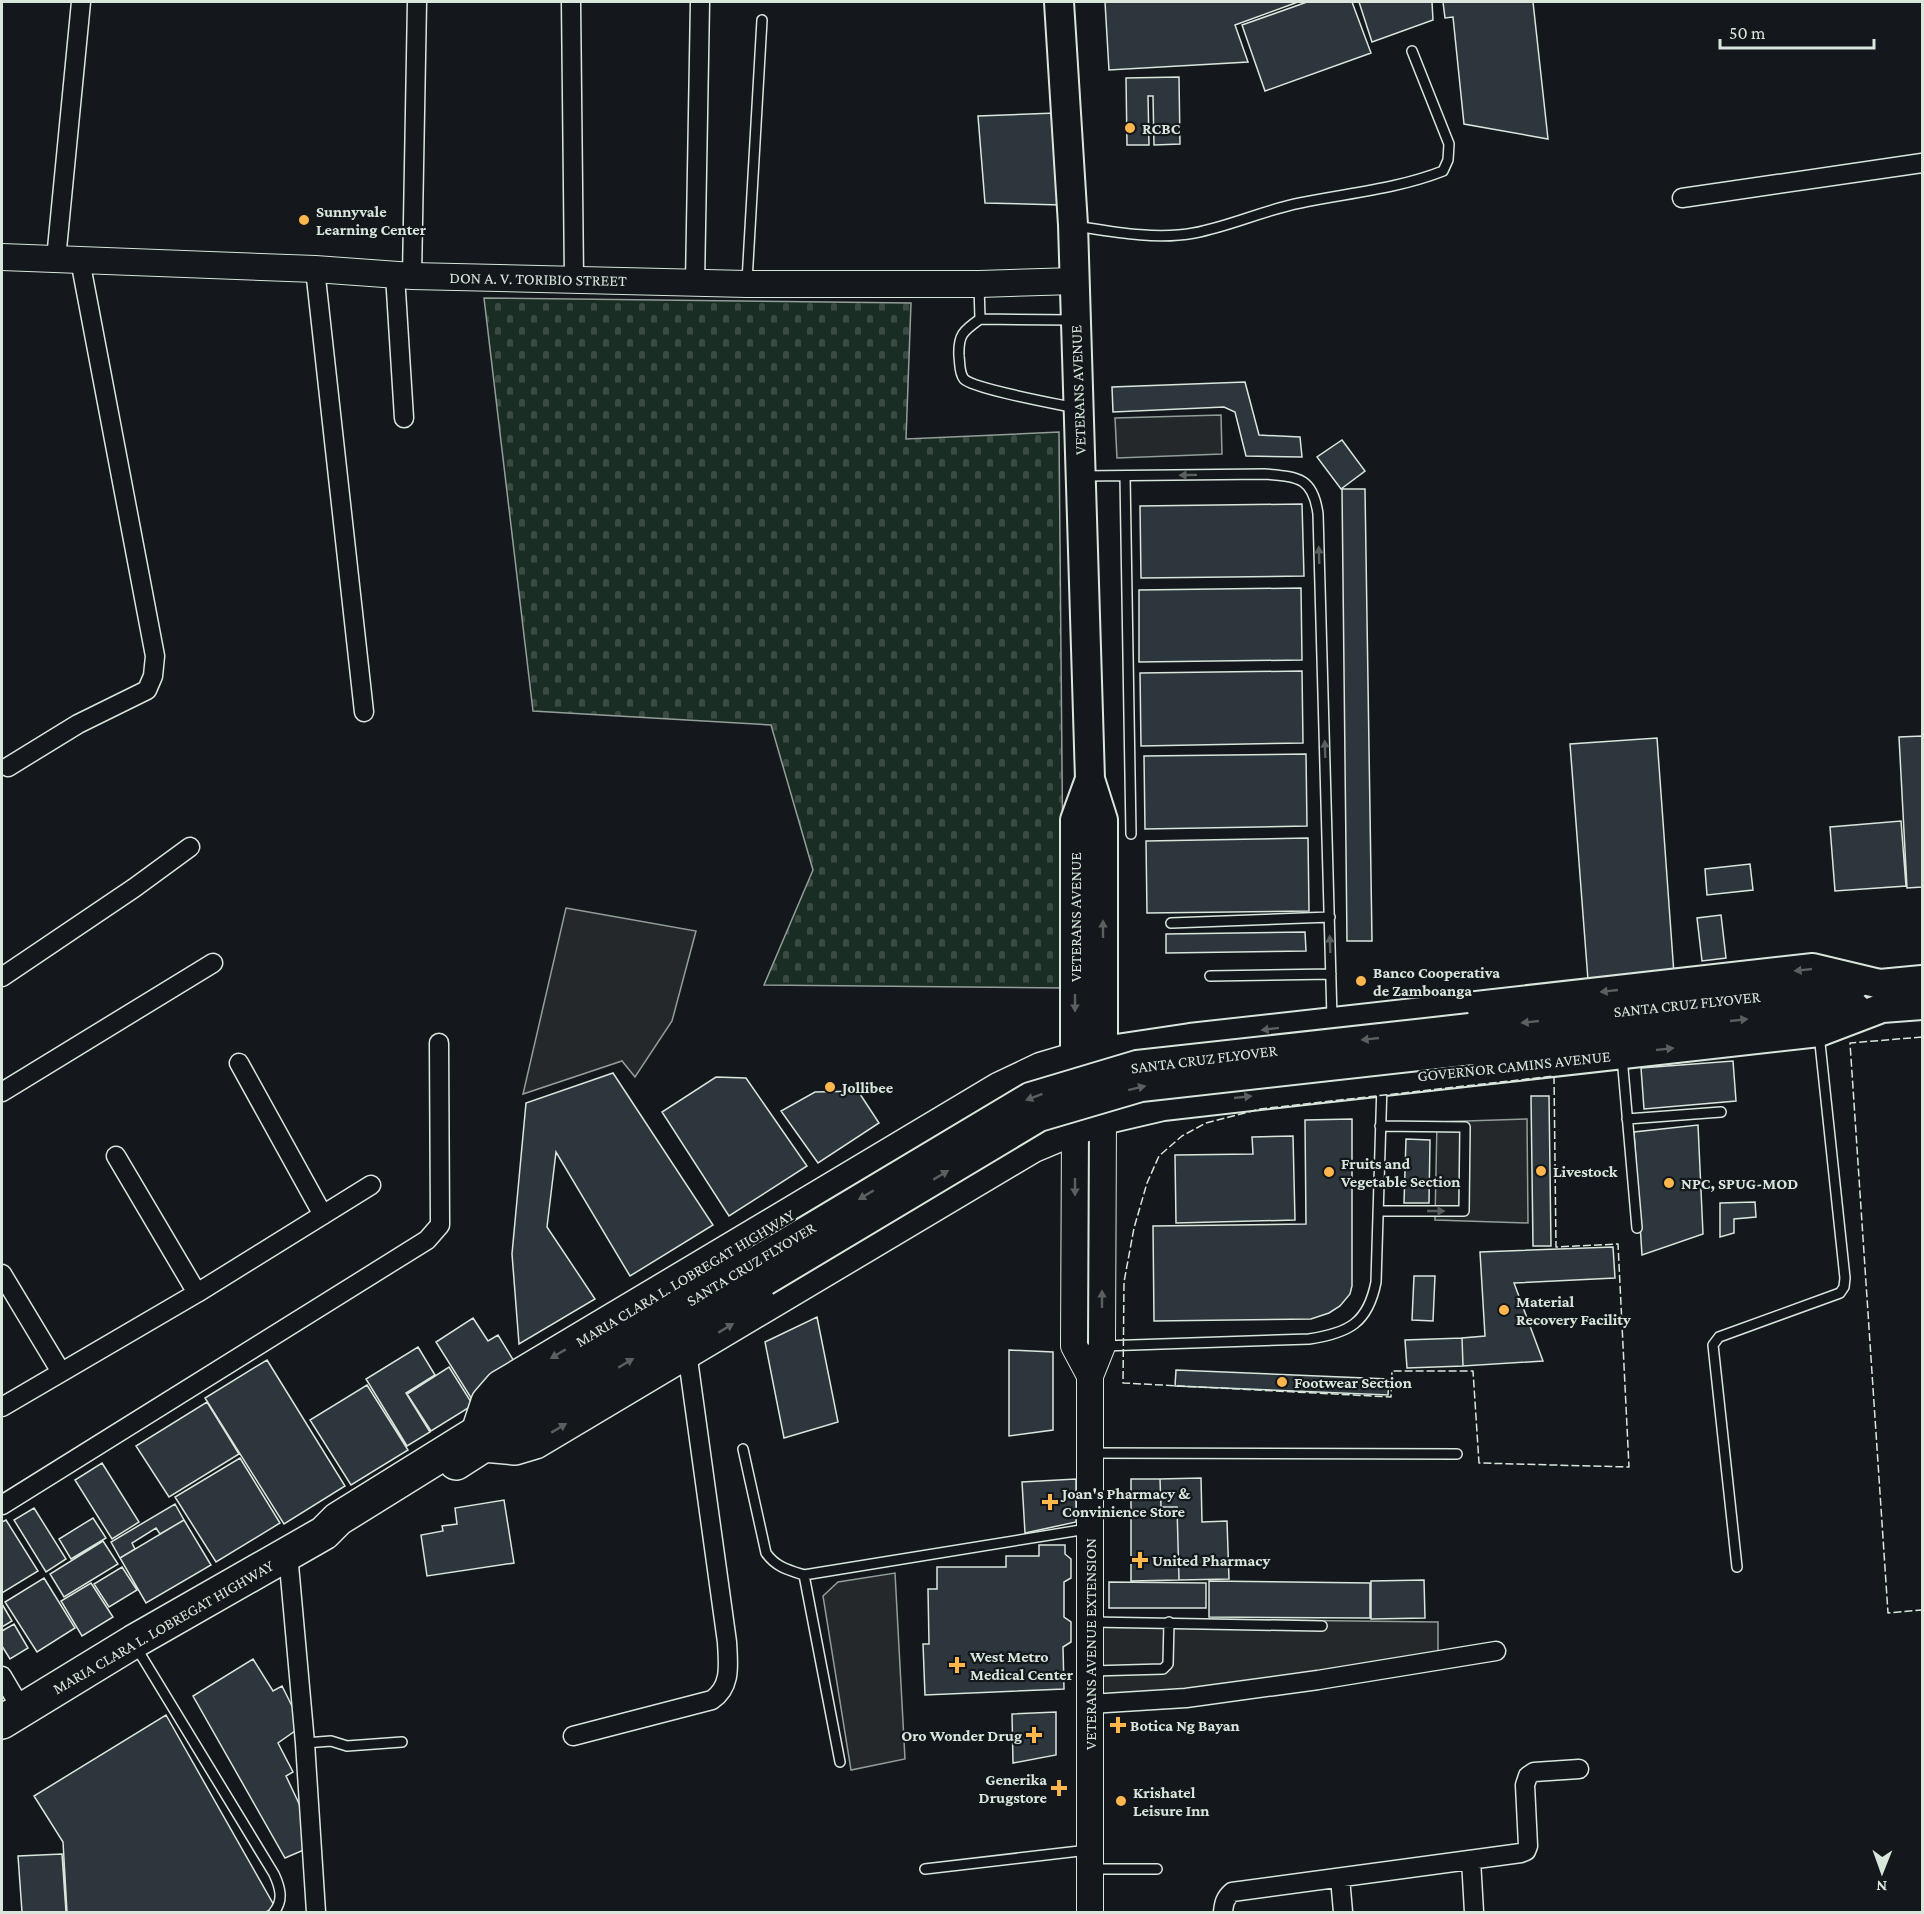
<svg xmlns="http://www.w3.org/2000/svg" width="1924" height="1914" font-family="'Crimson Pro',serif">
	<style>
		.cemetery { fill: url(#cemetery-stones); stroke: #939e99; stroke-width: 1.5 }
		.parking { fill: #24282b; stroke: #939e99; stroke-width: 1.5 }
		.building { fill: #2c363c; stroke: #d8e6dc; stroke-width: 1.5 }
		.lines { fill: none; stroke-linecap: round; stroke-linejoin: round }
		.lane-casing { stroke: #d8e6dc; stroke-width: 12 }
		.street-casing { stroke: #d8e6dc; stroke-width: 21 }
		.secondary-casing { stroke: #d8e6dc; stroke-width: 28 }
		.primary-casing { stroke: #d8e6dc; stroke-width: 32 }
		.highway-casing { stroke: #d8e6dc; stroke-width: 36 }
		.lane { stroke: #14181c; stroke-width: 9 }
		.street { stroke: #14181c; stroke-width: 18 }
		.secondary { stroke: #14181c; stroke-width: 26 }
		.primary { stroke: #14181c; stroke-width: 28 }
		.highway { stroke: #14181c; stroke-width: 33 }
		.primary-bridge-casing { stroke: #d8e6dc; stroke-width: 32; stroke-linecap: butt }
		.primary-bridge { stroke: #14181c; stroke-width: 28 }
		.fence { stroke: #d8e6dc; stroke-width: 1.5; stroke-dasharray: 8 3; stroke-linecap: butt }
		.oneway { fill: #59605f }
		.poi-dot { fill: #ffb74d; stroke: #14181c; stroke-width: 2 }
		.labels { text-anchor: middle; dominant-baseline: central; stroke-width: 4.5; stroke-linejoin: round; paint-order: stroke }
		.poi-label { font-size: 16px; font-weight: bold; fill: #d8e6dc; stroke: #14181c; text-anchor: start }
		.street-label { font-size: 16px; fill: #d8e6dc; stroke: #14181c }
	</style>
	<defs>
		<pattern id="cemetery-stones" width="16" height="16" patternUnits="userSpaceOnUse" patternTransform="scale(1.5)"><rect width="16" height="16" fill="#1a2d24"/><path d="M2 7V4a2 2 0 0 1 4 0v3zM10 15v-3a2 2 0 0 1 4 0v3z" fill="#3b4b43"/></pattern>
	</defs>
	<rect width="100%" height="100%" fill="#14181c"/>
	<path class="cemetery" d="M 484,298 L 911,303 L 906,439 L 1059,432 L 1064,988 L 764,985 L 813,870 L 771,725 L 533,711 Z"/>
	<path class="parking" d="M 1221,415 L 1222,454 L 1117,458 L 1115,418 Z
		M 566,908 L 696,931 L 672,1021 L 635,1077 L 622,1061 L 523,1094 Z
		M 1527,1119 L 1528,1223 L 1435,1220 L 1437,1122 Z
		M 895,1573 L 905,1759 L 851,1770 L 823,1596 L 838,1582 Z
		M 1099,1618 L 1438,1622 L 1438,1652 L 1316,1674 L 1101,1700 Z"/>
	<path class="building" d="M 1105,2 L 1298,2 L 1235,25 L 1248,62 L 1109,70 Z
		M 1307,2 L 1352,2 L 1371,53 L 1265,91 L 1242,25 Z
		M 1359,2 L 1432,2 L 1433,20 L 1372,42 Z
		M 1443,2 L 1533,2 L 1548,139 L 1464,124 L 1453,17 L 1445,18 Z
		M 1179,77 L 1180,144 L 1154,145 L 1153,96 L 1148,96 L 1149,145 L 1127,145 L 1126,78 Z
		M 1055,113 L 1061,205 L 985,203 L 978,116 Z
		M 1245,382 L 1259,435 L 1300,437 L 1302,457 L 1246,456 L 1235,412 L 1224,407 L 1113,412 L 1112,387 Z
		M 1342,440 L 1365,471 L 1341,489 L 1317,457 Z
		M 1342,489 L 1365,489 L 1372,941 L 1347,941 Z
		M 1302,504 L 1304,576 L 1141,578 L 1140,506 Z
		M 1301,588 L 1302,660 L 1139,662 L 1139,590 Z
		M 1302,671 L 1303,743 L 1141,746 L 1140,673 Z
		M 1922,736 L 1922,887 L 1907,888 L 1899,737 Z
		M 1657,738 L 1674,974 L 1588,980 L 1570,744 Z
		M 1306,754 L 1307,826 L 1145,829 L 1144,756 Z
		M 1901,821 L 1906,886 L 1835,891 L 1830,827 Z
		M 1308,838 L 1309,911 L 1147,913 L 1146,841 Z
		M 1750,864 L 1753,890 L 1707,895 L 1705,869 Z
		M 1721,915 L 1726,958 L 1702,961 L 1697,918 Z
		M 1305,932 L 1306,951 L 1166,953 L 1166,934 Z
		M 1733,1061 L 1736,1101 L 1644,1109 L 1641,1068 Z
		M 613,1073 L 713,1225 L 630,1276 L 556,1152 L 547,1227 L 595,1299 L 519,1344 L 512,1254 L 526,1103 Z
		M 716,1077 L 746,1078 L 807,1166 L 729,1216 L 662,1112 Z
		M 858,1091 L 879,1123 L 818,1163 L 781,1111 L 815,1092 Z
		M 1531,1096 L 1549,1096 L 1551,1246 L 1533,1246 Z
		M 1352,1119 L 1352,1286 L 1350,1294 L 1340,1306 L 1329,1313 L 1311,1319 L 1154,1321 L 1153,1226 L 1306,1224 L 1305,1120 Z
		M 1698,1125 L 1703,1234 L 1642,1255 L 1634,1132 Z
		M 1293,1136 L 1295,1220 L 1176,1223 L 1175,1155 L 1253,1154 L 1252,1137 Z
		M 1406,1139 L 1430,1140 L 1429,1203 L 1404,1203 Z
		M 1755,1202 L 1756,1217 L 1734,1219 L 1734,1233 L 1720,1237 L 1720,1203 Z
		M 1613,1247 L 1615,1278 L 1514,1283 L 1543,1361 L 1463,1366 L 1462,1338 L 1485,1336 L 1480,1252 Z
		M 1414,1276 L 1435,1276 L 1433,1321 L 1412,1320 Z
		M 817,1317 L 838,1422 L 784,1438 L 765,1342 Z
		M 473,1318 L 488,1341 L 498,1335 L 520,1371 L 473,1401 L 436,1342 Z
		M 1462,1338 L 1463,1366 L 1407,1368 L 1405,1340 Z
		M 418,1347 L 435,1375 L 406,1393 L 430,1432 L 407,1446 L 366,1379 Z
		M 1009,1350 L 1053,1352 L 1053,1430 L 1009,1436 Z
		M 267,1360 L 345,1486 L 284,1524 L 205,1398 Z
		M 449,1367 L 473,1405 L 431,1431 L 407,1394 Z
		M 1176,1370 L 1389,1379 L 1388,1395 L 1175,1386 Z
		M 367,1385 L 408,1450 L 351,1485 L 310,1420 Z
		M 207,1402 L 239,1454 L 169,1497 L 136,1446 Z
		M 240,1458 L 280,1523 L 216,1562 L 175,1497 Z
		M 102,1463 L 139,1522 L 112,1539 L 75,1480 Z
		M 1201,1478 L 1202,1522 L 1227,1521 L 1229,1579 L 1179,1580 L 1177,1507 L 1161,1507 L 1160,1479 Z
		M 1076,1479 L 1076,1522 L 1025,1533 L 1022,1482 Z
		M 1131,1479 L 1160,1479 L 1161,1507 L 1177,1507 L 1179,1580 L 1131,1581 Z
		M 504,1500 L 514,1563 L 427,1576 L 421,1535 L 443,1531 L 442,1526 L 457,1524 L 455,1508 Z
		M 175,1504 L 184,1520 L 160,1534 L 156,1528 L 132,1543 L 135,1549 L 120,1558 L 111,1542 Z
		M 34,1508 L 66,1559 L 46,1572 L 14,1520 Z
		M 93,1518 L 106,1538 L 71,1559 L 59,1539 Z
		M 6,1520 L 38,1571 L 2,1593 L 2,1522 Z
		M 184,1520 L 211,1565 L 146,1603 L 120,1558 Z
		M 103,1541 L 118,1564 L 64,1597 L 50,1574 Z
		M 1039,1545 L 1065,1545 L 1065,1554 L 1071,1559 L 1071,1578 L 1064,1582 L 1064,1617 L 1071,1622 L 1071,1642 L 1063,1647 L 1064,1689 L 925,1695 L 923,1644 L 929,1644 L 928,1589 L 937,1589 L 937,1567 L 1006,1567 L 1006,1556 L 1039,1556 Z
		M 122,1567 L 137,1590 L 109,1607 L 94,1584 Z
		M 44,1578 L 75,1628 L 37,1652 L 5,1602 Z
		M 1424,1580 L 1425,1618 L 1371,1619 L 1371,1581 Z
		M 1209,1581 L 1370,1583 L 1370,1618 L 1209,1617 Z
		M 1109,1582 L 1206,1583 L 1206,1608 L 1109,1608 Z
		M 91,1583 L 113,1617 L 82,1636 L 61,1601 Z
		M 2,1604 L 12,1621 L 2,1627 Z
		M 14,1624 L 28,1648 L 10,1659 L 2,1646 L 2,1631 Z
		M 253,1659 L 273,1691 L 282,1686 L 302,1726 L 278,1743 L 293,1772 L 286,1776 L 302,1810 L 306,1849 L 285,1858 L 193,1696 Z
		M 1056,1712 L 1056,1755 L 1013,1763 L 1012,1714 Z
		M 166,1715 L 275,1907 L 266,1912 L 67,1912 L 63,1842 L 34,1796 Z
		M 62,1854 L 66,1912 L 22,1912 L 18,1856 Z"/>
	<g class="lines">
		<defs>
			<path id="lane" d="M 1076,226 C 1114,232 1156,240 1194,233 C 1231,226 1264,210 1300,203 C 1348,193 1397,189 1443,171 L 1448,160 L 1449,144 L 1412,51
				M 747,281 L 762,20
				M 979,285 L 980,319 C 963,331 958,335 959,356 C 960,363 959,373 964,379 C 974,389 1057,404 1076,408
				M 980,319 L 1074,320
				M 1083,476 L 1265,474 C 1298,477 1313,477 1318,514 L 1332,1018
				M 1125,476 L 1131,834
				M 1171,923 L 1330,917
				M 1210,976 L 1331,974
				M 1622,1057 L 1637,1228
				M 1627,1119 L 1721,1112
				M 1378,1211 L 1464,1211 L 1465,1127 L 1380,1126
				M 1103,1346 L 1309,1339 C 1349,1333 1368,1323 1376,1282 L 1382,1084
				M 743,1449 L 766,1553 C 776,1567 788,1570 804,1575
				M 1092,1453 L 1457,1454
				M 1737,1567 L 1713,1345 L 1719,1337 L 1840,1293 L 1844,1287 L 1845,1278 L 1819,1034
				M 1092,1622 L 1322,1626
				M 136,1647 L 274,1874 C 280,1887 284,1900 274,1912
				M 1091,1671 L 1163,1669 L 1168,1664 L 1169,1622
				M 305,1743 L 331,1741 L 347,1746 L 402,1742
				M 840,1762 L 804,1575 L 1087,1529
				M 925,1869 L 1088,1850
				M 1093,1869 L 1157,1869"/>
			<path id="street" d="M 571,2 L 574,279
				M 1682,198 L 1922,163
				M 56,259 L 81,2
				M 315,269 L 364,712
				M 395,275 L 404,418
				M 412,276 L 417,2
				M 695,283 L 700,2
				M 8,767 L 78,724 L 147,690 L 153,676 L 155,656 L 80,260
				M 2,977 L 134,888 L 190,847
				M 239,1063 L 323,1215
				M 2,1092 L 213,963
				M 116,1156 L 197,1293
				M 2,1274 L 61,1372
				M 2,1407 L 197,1293 L 371,1185
				M 2,1505 L 427,1240 L 440,1225 L 439,1043
				M 288,1554 L 305,1743 L 316,1912
				M 2,1676 L 22,1710
				M 1090,1704 L 1186,1698 L 1318,1680 L 1496,1651
				M 573,1736 L 712,1700 C 732,1686 728,1664 727,1642 L 687,1352
				M 1471,1860 L 1474,1912
				M 1340,1878 L 1343,1912
				M 1223,1912 C 1224,1903 1225,1898 1232,1892 L 1521,1853 L 1526,1851 L 1528,1846 L 1525,1785 L 1528,1776 L 1534,1772 L 1579,1769"/>
			<path id="secondary" d="M 2,257 L 315,269 L 412,276 L 747,284 L 979,284 L 1075,281
				M 1075,1128 L 1074,1346 L 1090,1376
				M 1090,1912 L 1090,1376 L 1102,1346 L 1103,1120"/>
			<path id="primary" d="M 1059,2 L 1073,225 L 1090,779 L 1103,820 L 1103,1120 L 1163,1106 L 1819,1032 L 1882,1008 L 1922,1005
				M 1470,1028 L 1854,986
				M 1472,1050 L 1811,1012 L 1856,1008
				M 1103,1051 L 1190,1038 L 1813,968 L 1880,984 L 1922,980
				M 1075,1080 L 1075,820 L 1090,779
				M 480,1431 L 513,1407 L 754,1262
				M 484,1445 L 523,1424 L 765,1281"/>
			<path id="highway" d="M 456,1463 L 484,1445 L 515,1448 L 535,1442 L 1032,1146 L 1075,1128 L 1103,1120
				M 2,1722 L 133,1642 L 324,1533 L 338,1519 L 478,1432 L 488,1402 L 501,1387 L 1000,1089 L 1042,1069 L 1103,1051"/>
		</defs>
		<use href="#lane" class="lane-casing"/>
		<use href="#street" class="street-casing"/>
		<use href="#secondary" class="secondary-casing"/>
		<use href="#primary" class="primary-casing"/>
		<use href="#highway" class="highway-casing"/>
		<use href="#lane" class="lane"/>
		<use href="#street" class="street"/>
		<use href="#secondary" class="secondary"/>
		<use href="#primary" class="primary"/>
		<use href="#highway" class="highway"/>
		<defs>
			<path id="primary-bridge" d="M 754,1262 L 1030,1097 L 1137,1065 L 1470,1028
				M 765,1281 L 1039,1117 L 1141,1087 L 1472,1050"/>
		</defs>
		<use href="#primary-bridge" class="primary-bridge-casing"/>
		<use href="#primary-bridge" class="primary-bridge"/>
		<path class="fence" d="M 1922,1037 L 1850,1043 L 1888,1613 L 1922,1610
			M 1554,1076 L 1556,1247 L 1618,1244 L 1629,1467 L 1479,1463 L 1473,1371 L 1392,1371 L 1391,1397 L 1123,1383 L 1124,1282 L 1134,1228 L 1147,1183 L 1159,1156 L 1182,1136 L 1206,1123 L 1260,1109 Z"/>
	</g>
	<defs><path id="oneway-solid" d="M-6-.8H1V-3.2L6.5 0L1 3.2V.8H-6Z" transform="scale(1.5)"/></defs>
	<g class="oneway">
		<use href="#oneway-solid" transform="translate(1188 475) rotate(179)"/>
		<use href="#oneway-solid" transform="translate(1319 555) rotate(-92)"/>
		<use href="#oneway-solid" transform="translate(1325 749) rotate(-92)"/>
		<use href="#oneway-solid" transform="translate(1103 929) rotate(-90)"/>
		<use href="#oneway-solid" transform="translate(1330 944) rotate(-92)"/>
		<use href="#oneway-solid" transform="translate(1803 970) rotate(174)"/>
		<use href="#oneway-solid" transform="translate(1609 991) rotate(174)"/>
		<use href="#oneway-solid" transform="translate(1075 1003) rotate(90)"/>
		<use href="#oneway-solid" transform="translate(1739 1020) rotate(-6)"/>
		<use href="#oneway-solid" transform="translate(1530 1022) rotate(174)"/>
		<use href="#oneway-solid" transform="translate(1270 1029) rotate(173)"/>
		<use href="#oneway-solid" transform="translate(1370 1039) rotate(174)"/>
		<use href="#oneway-solid" transform="translate(1665 1049) rotate(-6)"/>
		<use href="#oneway-solid" transform="translate(1137 1088) rotate(-14)"/>
		<use href="#oneway-solid" transform="translate(1034 1097) rotate(159)"/>
		<use href="#oneway-solid" transform="translate(1243 1097) rotate(-6)"/>
		<use href="#oneway-solid" transform="translate(941 1175) rotate(-31)"/>
		<use href="#oneway-solid" transform="translate(1075 1187) rotate(90)"/>
		<use href="#oneway-solid" transform="translate(866 1195) rotate(149)"/>
		<use href="#oneway-solid" transform="translate(1436 1211)"/>
		<use href="#oneway-solid" transform="translate(1102 1299) rotate(-90)"/>
		<use href="#oneway-solid" transform="translate(726 1328) rotate(-31)"/>
		<use href="#oneway-solid" transform="translate(558 1354) rotate(149)"/>
		<use href="#oneway-solid" transform="translate(626 1363) rotate(-31)"/>
		<use href="#oneway-solid" transform="translate(559 1428) rotate(-31)"/>
	</g>
	<g class="poi-dot">
		<circle cx="1130" cy="128" r="6"/>
		<circle cx="304" cy="220" r="6"/>
		<circle cx="1361" cy="981" r="6"/>
		<circle cx="830" cy="1087" r="6"/>
		<circle cx="1541" cy="1171" r="6"/>
		<circle cx="1329" cy="1172" r="6"/>
		<circle cx="1669" cy="1183" r="6"/>
		<circle cx="1504" cy="1310" r="6"/>
		<circle cx="1282" cy="1382" r="6"/>
		<path d="M1047 1493h6v6h6v6h-6v6h-6v-6h-6v-6h6z"/>
		<path d="M1137 1551h6v6h6v6h-6v6h-6v-6h-6v-6h6z"/>
		<path d="M954 1656h6v6h6v6h-6v6h-6v-6h-6v-6h6z"/>
		<path d="M1115 1716h6v6h6v6h-6v6h-6v-6h-6v-6h6z"/>
		<path d="M1031 1726h6v6h6v6h-6v6h-6v-6h-6v-6h6z"/>
		<path d="M1056 1779h6v6h6v6h-6v6h-6v-6h-6v-6h6z"/>
		<circle cx="1121" cy="1801" r="6"/>
	</g>
	<g class="labels">
		<g class="poi-label">
			<text x="1142" y="128">RCBC</text>
			<text x="316" y="211">Sunnyvale<tspan x="316" dy="18">Learning Center</tspan></text>
			<text x="1373" y="972">Banco Cooperativa<tspan x="1373" dy="18">de Zamboanga</tspan></text>
			<text x="842" y="1087">Jollibee</text>
			<text x="1341" y="1163">Fruits and<tspan x="1341" dy="18">Vegetable Section</tspan></text>
			<text x="1553" y="1171">Livestock</text>
			<text x="1681" y="1183">NPC, SPUG-MOD</text>
			<text x="1516" y="1301">Material<tspan x="1516" dy="18">Recovery Facility</tspan></text>
			<text x="1294" y="1382">Footwear Section</text>
			<text x="1062" y="1493">Joan's Pharmacy &amp;<tspan x="1062" dy="18">Convinience Store</tspan></text>
			<text x="1152" y="1560">United Pharmacy</text>
			<text x="970" y="1656">West Metro<tspan x="970" dy="18">Medical Center</tspan></text>
			<text x="1130" y="1725">Botica Ng Bayan</text>
			<text x="1022" y="1735" text-anchor="end">Oro Wonder Drug</text>
			<text x="1047" y="1779" text-anchor="end">Generika<tspan x="1047" dy="18">Drugstore</tspan></text>
			<text x="1133" y="1792">Krishatel<tspan x="1133" dy="18">Leisure Inn</tspan></text>
		</g>
		<g class="street-label">
			<text transform="translate(538 279) rotate(1)">DON A. V. TORIBIO STREET</text>
			<text transform="translate(1078 390) rotate(-92)">VETERANS AVENUE</text>
			<text transform="translate(1075 917) rotate(-90)">VETERANS AVENUE</text>
			<text transform="translate(1687 1004) rotate(-6)">SANTA CRUZ FLYOVER</text>
			<text transform="translate(1204 1059) rotate(-7)">SANTA CRUZ FLYOVER</text>
			<text transform="translate(1514 1066) rotate(-6)">GOVERNOR CAMINS AVENUE</text>
			<text transform="translate(751 1264) rotate(-31)">SANTA CRUZ FLYOVER</text>
			<text transform="translate(685 1278) rotate(-31)">MARIA CLARA L. LOBREGAT HIGHWAY</text>
			<text transform="translate(163 1627) rotate(-30)">MARIA CLARA L. LOBREGAT HIGHWAY</text>
			<text transform="translate(1090 1644) rotate(-90)">VETERANS AVENUE EXTENSION</text>
		</g>
	</g>
	<rect width="1924" height="1914" fill="none" stroke="#d8e6dc" stroke-width="6"/>
	<g transform="translate(1882 1872) rotate(181)" stroke="#14181c" stroke-width="4.5" paint-order="stroke">
	<path d="M0-4.5L10 22L0 15L-10 22Z" fill="#d8e6dc"/>
	<text y="-9" font-size="16" font-weight="bold" text-anchor="middle" fill="#d8e6dc">N</text>
	</g>
	<path d="M1720 39v9h154v-9" fill="none" stroke="#d8e6dc" stroke-width="3"/>
	<text x="1729" y="39" font-size="18" fill="#d8e6dc" stroke="#14181c" stroke-width="4.5" paint-order="stroke">50 m</text>
</svg>
